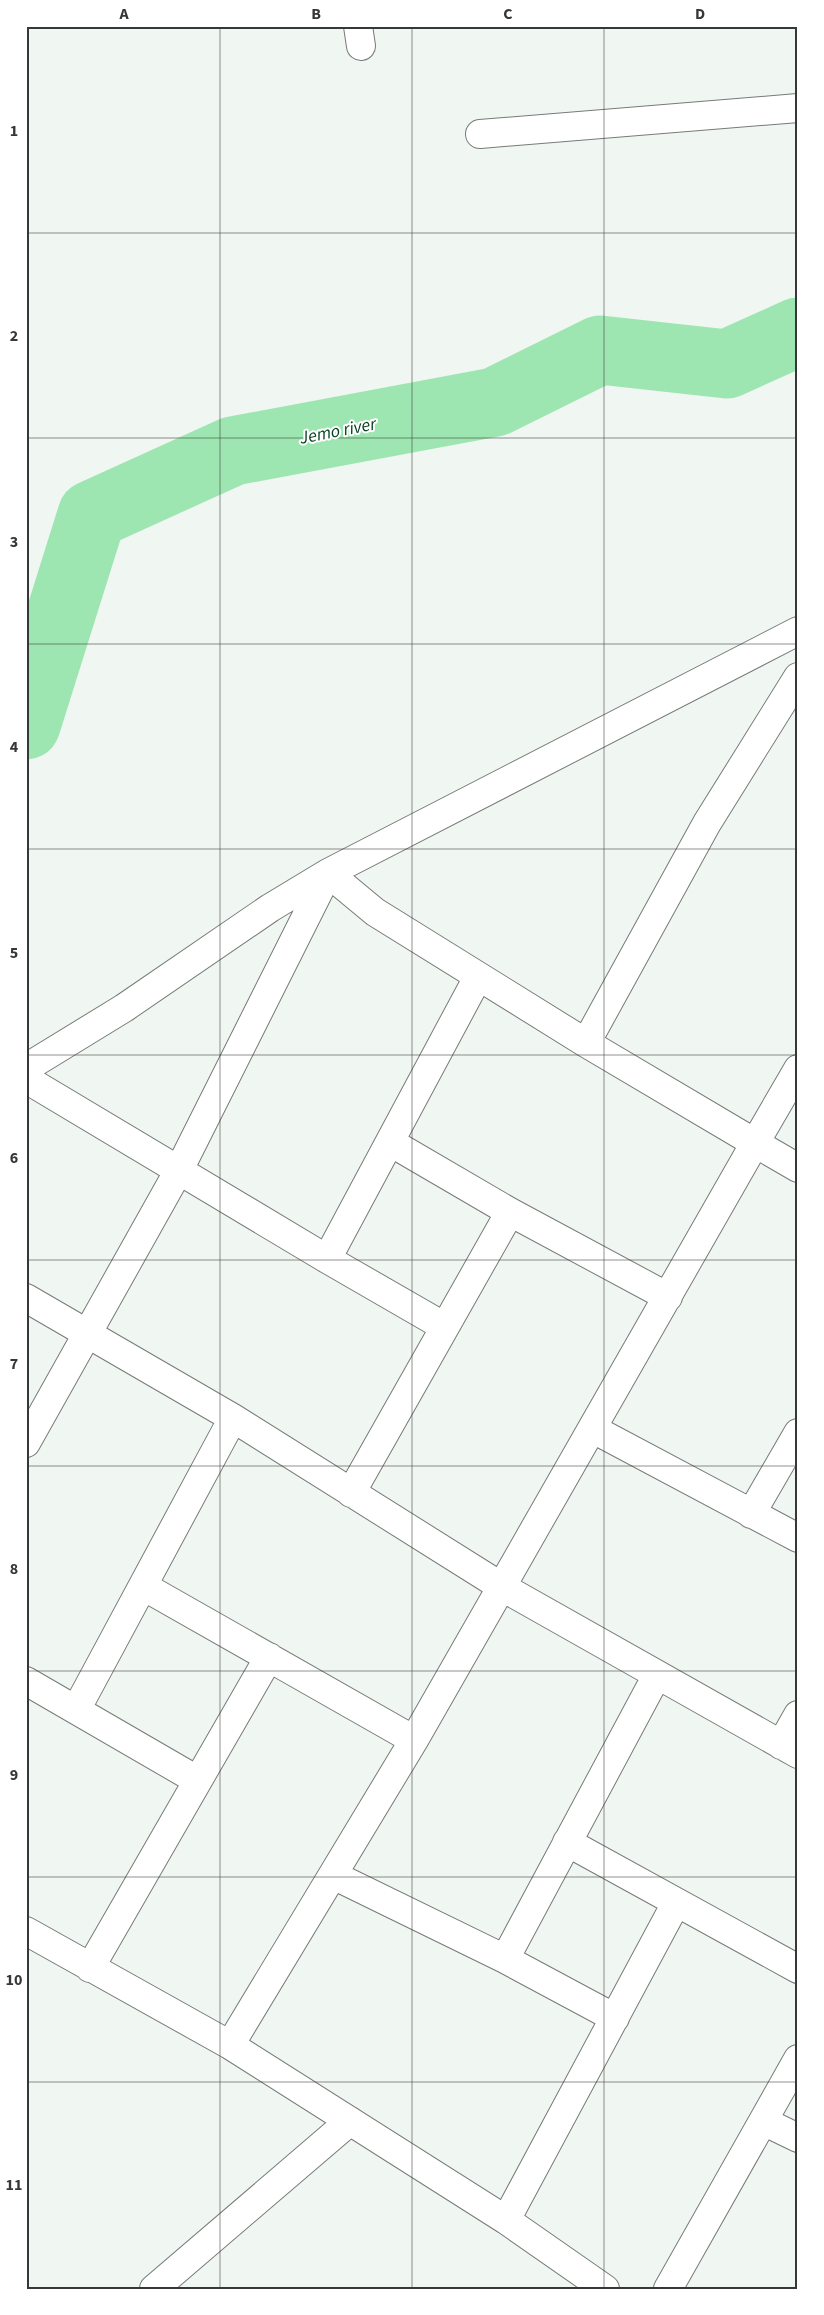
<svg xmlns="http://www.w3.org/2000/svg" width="824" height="2315" font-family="'Source Sans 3',sans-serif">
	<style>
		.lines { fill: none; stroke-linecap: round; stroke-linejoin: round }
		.river { stroke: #9de6b1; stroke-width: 69 }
		.street-casing { stroke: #777b78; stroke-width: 30 }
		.street { stroke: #fff; stroke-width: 28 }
		.grid { fill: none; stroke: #363837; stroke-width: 1; stroke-opacity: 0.55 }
		.labels { text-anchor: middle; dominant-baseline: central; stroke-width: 4; stroke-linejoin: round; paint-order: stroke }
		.water-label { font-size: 18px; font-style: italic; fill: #013c1b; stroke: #fff }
		.neatline { fill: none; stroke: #363837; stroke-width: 2 }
		.grid-label { font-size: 16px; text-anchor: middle; font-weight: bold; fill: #363837 }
	</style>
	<rect width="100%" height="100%" fill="#f0f6f1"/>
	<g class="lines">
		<path class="river" d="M 26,725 L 92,515 L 233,451 L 495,402 L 600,350 L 727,364 L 798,332"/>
		<defs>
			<path id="street" d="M 358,26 L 361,46
				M 480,134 L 798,108
				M 586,1043 L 707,823 L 798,677
				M 26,1068 L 124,1008 L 270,908 L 328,873 L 375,912 L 586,1043 L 755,1143 L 414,1740 L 230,2045 L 26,1931
				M 798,1069 L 755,1143 L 798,1168
				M 26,1079 L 327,1259 L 445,1327
				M 390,1142 L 510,1212 L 668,1297
				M 327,1259 L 478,977
				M 26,1298 L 233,1418 L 502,1587 L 798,1754
				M 593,1429 L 798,1538
				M 26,1443 L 179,1170 L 328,873 L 798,631
				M 351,1493 L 510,1212
				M 751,1514 L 798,1433
				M 143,1586 L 414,1740
				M 26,1681 L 197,1780
				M 76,1710 L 233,1418
				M 781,1745 L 798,1715
				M 567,1842 L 798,1969
				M 333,1875 L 505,1959 L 615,2018
				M 505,1959 L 657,1675
				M 90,1968 L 269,1657
				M 230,2045 L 506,2220 L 605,2289
				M 763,2121 L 798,2138
				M 506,2220 L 676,1903
				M 154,2289 L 350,2121
				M 668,2289 L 798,2059"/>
		</defs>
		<use href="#street" class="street-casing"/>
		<use href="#street" class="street"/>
	</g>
	<path class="grid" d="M 220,26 L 220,2289M 412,26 L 412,2289M 604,26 L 604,2289M 26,233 L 798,233M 26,438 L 798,438M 26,644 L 798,644M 26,849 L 798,849M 26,1055 L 798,1055M 26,1260 L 798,1260M 26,1466 L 798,1466M 26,1671 L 798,1671M 26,1877 L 798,1877M 26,2082 L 798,2082"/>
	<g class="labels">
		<g class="water-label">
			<text transform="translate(338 431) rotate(-11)">Jemo river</text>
		</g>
	</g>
	<rect width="824" height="2315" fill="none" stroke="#ffffff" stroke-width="55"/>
	<rect x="28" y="28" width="768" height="2260" class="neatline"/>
	<g class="grid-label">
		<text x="124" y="19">A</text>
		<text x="316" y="19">B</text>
		<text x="508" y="19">C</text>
		<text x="700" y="19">D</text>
		<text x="14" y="136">1</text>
		<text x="14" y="341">2</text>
		<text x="14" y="547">3</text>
		<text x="14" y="752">4</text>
		<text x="14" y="958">5</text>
		<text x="14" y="1163">6</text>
		<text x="14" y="1369">7</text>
		<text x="14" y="1574">8</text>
		<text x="14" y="1780">9</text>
		<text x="14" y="1985">10</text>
		<text x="14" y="2190">11</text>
	</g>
</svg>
